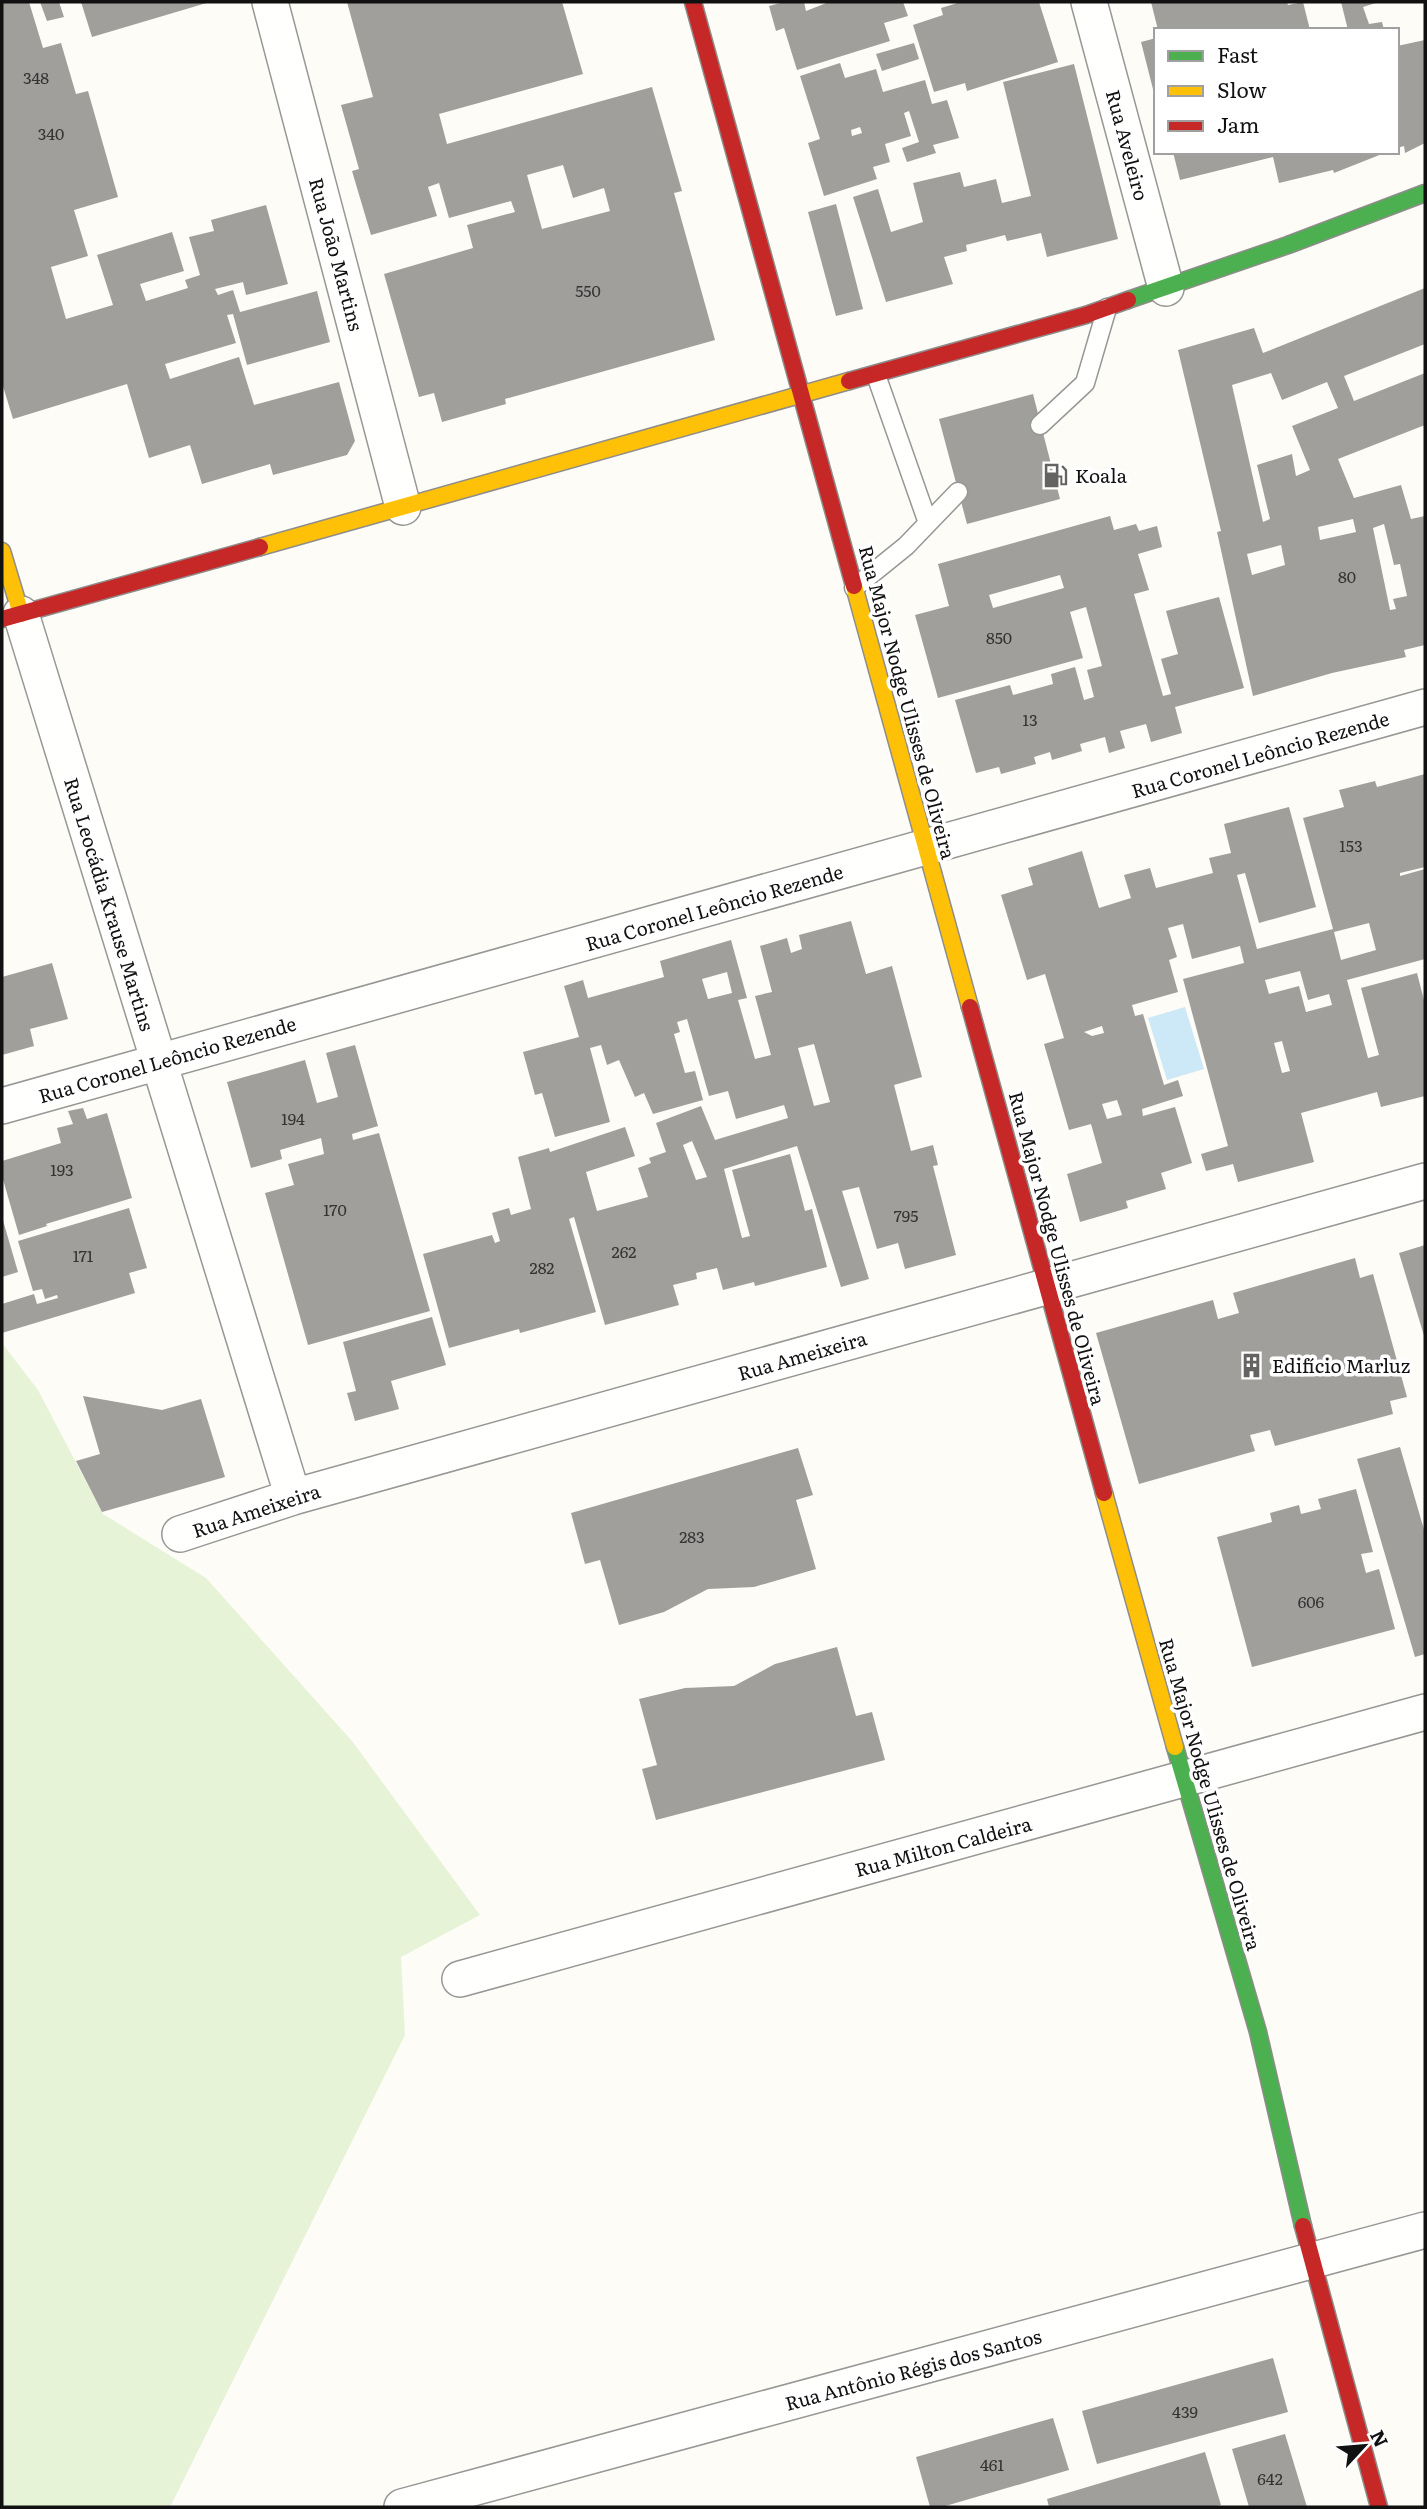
<svg xmlns="http://www.w3.org/2000/svg" width="1427" height="2509" font-family="Literata,serif">
	<style>
		.green { fill: #e7f3d7 }
		.water { fill: #cde8f7 }
		.building { fill: #a19f9c; fill-rule: evenodd }
		.lines { fill: none; stroke-linecap: round; stroke-linejoin: round }
		.lane-casing { stroke: #979795; stroke-width: 21 }
		.street-casing { stroke: #979795; stroke-width: 38 }
		.fast-casing { stroke: #8e8d8b; stroke-width: 19 }
		.slow-casing { stroke: #8e8d8b; stroke-width: 19 }
		.jam-casing { stroke: #8e8d8b; stroke-width: 19 }
		.lane { stroke: #fffffe; stroke-width: 18 }
		.street { stroke: #fffffe; stroke-width: 35 }
		.fast { stroke: #4caf50; stroke-width: 16 }
		.slow { stroke: #ffc107; stroke-width: 16 }
		.jam { stroke: #c62828; stroke-width: 16 }
		.labels { text-anchor: middle; dominant-baseline: central; stroke-width: 7; stroke-linejoin: round; paint-order: stroke }
		.number-label { font-size: 16px; fill: #353434 }
		.street-label { font-size: 19px; fill: #111; stroke: #fff }
		.poi-label { font-size: 19px; fill: #111; stroke: #fff; text-anchor: start }
	</style>
	<rect width="100%" height="100%" fill="#fdfcf7"/>
	<path class="green" d="M 2,1343 L 38,1390 L 103,1514 L 206,1578 L 352,1741 L 480,1915 L 401,1957 L 405,2035 L 170,2507 L 2,2507 Z"/>
	<path class="water" d="M 1185,1007 L 1204,1069 L 1167,1080 L 1148,1018 Z"/>
	<path class="building" d="M 2,2 L 29,2 L 43,48 L 61,43 L 76,94 L 88,91 L 118,197 L 74,210 L 88,256 L 51,267 L 66,319 L 113,305 L 97,255 L 172,232 L 184,271 L 140,284 L 146,301 L 188,288 L 185,280 L 200,275 L 189,237 L 214,231 L 211,220 L 266,205 L 288,284 L 246,295 L 243,282 L 215,289 L 218,295 L 233,290 L 240,312 L 317,291 L 330,342 L 247,365 L 233,314 L 227,315 L 236,343 L 165,364 L 170,379 L 239,357 L 254,405 L 339,382 L 355,441 L 347,455 L 273,475 L 270,464 L 202,484 L 190,445 L 149,458 L 127,384 L 13,419 L 2,383 Z
		M 40,2 L 59,2 L 64,17 L 47,21 Z
		M 81,2 L 210,2 L 92,37 Z
		M 347,2 L 562,2 L 583,74 L 439,114 L 447,144 L 652,87 L 682,191 L 674,193 L 715,340 L 505,399 L 506,404 L 442,422 L 434,393 L 419,397 L 384,274 L 473,248 L 467,225 L 515,212 L 511,201 L 449,218 L 439,183 L 428,187 L 437,216 L 371,235 L 352,171 L 359,169 L 341,105 L 373,97 ZM 563,165 L 573,198 L 604,188 L 610,211 L 542,229 L 527,175 Z
		M 784,2 L 804,2 L 806,11 L 829,2 L 903,2 L 908,16 L 884,23 L 890,41 L 797,70 L 784,28 L 776,31 L 769,6 Z
		M 961,2 L 1039,2 L 1058,62 L 967,91 L 965,83 L 934,92 L 913,25 L 943,15 L 941,8 Z
		M 1151,2 L 1287,2 L 1288,5 L 1303,2 L 1310,30 L 1158,30 Z
		M 1341,2 L 1379,2 L 1363,7 L 1369,24 L 1382,22 L 1384,30 L 1348,30 Z
		M 1156,38 L 1156,96 L 1155,97 L 1141,42 Z
		M 1425,40 L 1425,143 L 1405,153 L 1404,146 L 1397,148 L 1397,46 Z
		M 914,43 L 919,59 L 882,71 L 876,54 Z
		M 840,63 L 845,78 L 876,69 L 883,92 L 925,80 L 932,104 L 947,100 L 959,138 L 933,145 L 936,153 L 907,162 L 902,148 L 919,142 L 909,111 L 904,113 L 911,136 L 885,144 L 890,162 L 873,167 L 877,179 L 824,196 L 808,143 L 820,139 L 800,76 ZM 860,127 L 862,133 L 852,136 L 851,130 Z
		M 1074,64 L 1118,239 L 1047,257 L 1041,233 L 1007,241 L 1005,235 L 966,245 L 967,251 L 944,257 L 953,284 L 886,302 L 853,197 L 878,189 L 891,232 L 923,222 L 913,183 L 960,172 L 964,187 L 996,179 L 1002,203 L 1031,196 L 1003,82 Z
		M 1173,152 L 1387,152 L 1334,173 L 1333,170 L 1279,183 L 1273,157 L 1180,180 Z
		M 836,204 L 863,309 L 836,316 L 808,212 Z
		M 1425,288 L 1425,344 L 1344,376 L 1354,401 L 1425,373 L 1425,425 L 1338,459 L 1354,498 L 1401,485 L 1411,519 L 1425,516 L 1425,645 L 1404,650 L 1406,657 L 1332,673 L 1253,696 L 1217,532 L 1221,531 L 1178,350 L 1254,328 L 1263,353 ZM 1271,373 L 1282,400 L 1327,382 L 1338,408 L 1292,426 L 1310,470 L 1296,476 L 1292,454 L 1257,465 L 1270,519 L 1263,522 L 1232,385 ZM 1353,519 L 1356,532 L 1320,540 L 1318,527 ZM 1384,524 L 1394,565 L 1400,564 L 1407,596 L 1393,599 L 1396,609 L 1390,610 L 1373,528 ZM 1281,545 L 1285,565 L 1252,575 L 1247,554 Z
		M 1033,394 L 1060,499 L 967,524 L 939,419 Z
		M 1110,516 L 1114,530 L 1136,524 L 1139,531 L 1157,526 L 1162,547 L 1138,554 L 1149,590 L 1134,594 L 1163,696 L 1171,694 L 1161,659 L 1178,654 L 1166,611 L 1219,597 L 1244,688 L 1175,707 L 1182,733 L 1151,742 L 1146,724 L 1120,731 L 1125,748 L 1109,753 L 1105,737 L 1080,744 L 1082,751 L 1052,760 L 1050,752 L 1034,757 L 1036,764 L 1001,774 L 999,767 L 976,773 L 955,700 L 1010,685 L 1013,695 L 1053,684 L 1051,674 L 1075,667 L 1084,700 L 1094,697 L 1087,670 L 1102,666 L 1086,607 L 1070,612 L 1083,658 L 938,698 L 915,615 L 949,606 L 938,564 ZM 1060,575 L 1064,588 L 993,608 L 989,595 Z
		M 1425,774 L 1425,867 L 1400,873 L 1400,876 L 1425,869 L 1425,959 L 1347,980 L 1368,1058 L 1379,1055 L 1361,988 L 1417,973 L 1425,1004 L 1425,1096 L 1381,1107 L 1377,1092 L 1301,1113 L 1314,1162 L 1238,1182 L 1233,1164 L 1206,1171 L 1201,1154 L 1228,1146 L 1183,979 L 1244,963 L 1240,946 L 1192,959 L 1183,924 L 1168,928 L 1177,957 L 1169,960 L 1178,992 L 1132,1005 L 1135,1016 L 1143,1014 L 1164,1085 L 1178,1080 L 1183,1096 L 1142,1109 L 1143,1116 L 1175,1107 L 1192,1163 L 1161,1173 L 1166,1189 L 1126,1201 L 1128,1208 L 1080,1222 L 1067,1174 L 1102,1163 L 1091,1124 L 1069,1130 L 1044,1044 L 1064,1038 L 1045,974 L 1027,980 L 1001,895 L 1033,885 L 1028,868 L 1082,851 L 1099,908 L 1131,898 L 1124,875 L 1150,868 L 1156,888 L 1213,873 L 1209,858 L 1231,853 L 1224,824 L 1289,807 L 1316,907 L 1259,923 L 1245,873 L 1237,875 L 1257,949 L 1333,929 L 1303,818 L 1344,807 L 1339,790 L 1375,781 L 1377,787 ZM 1369,923 L 1376,950 L 1341,960 L 1334,932 ZM 1300,971 L 1308,1000 L 1329,994 L 1332,1005 L 1306,1012 L 1299,986 L 1269,994 L 1265,980 ZM 1102,1026 L 1104,1033 L 1092,1036 L 1084,1032 ZM 1282,1041 L 1290,1071 L 1282,1073 L 1274,1043 ZM 1117,1100 L 1122,1115 L 1107,1119 L 1102,1104 Z
		M 851,921 L 866,974 L 892,966 L 922,1077 L 894,1085 L 911,1151 L 933,1145 L 938,1165 L 933,1166 L 956,1255 L 905,1269 L 898,1243 L 877,1249 L 859,1187 L 842,1191 L 869,1279 L 841,1287 L 797,1146 L 724,1169 L 742,1238 L 750,1236 L 732,1170 L 790,1154 L 805,1211 L 812,1209 L 827,1267 L 755,1286 L 754,1282 L 723,1290 L 717,1268 L 696,1273 L 697,1279 L 673,1285 L 679,1305 L 605,1325 L 574,1217 L 569,1219 L 596,1312 L 520,1333 L 519,1329 L 449,1348 L 423,1254 L 492,1235 L 495,1243 L 500,1241 L 492,1213 L 509,1208 L 511,1215 L 531,1209 L 518,1157 L 549,1148 L 550,1152 L 625,1127 L 635,1156 L 586,1172 L 597,1211 L 648,1197 L 638,1168 L 651,1163 L 649,1158 L 666,1152 L 656,1123 L 701,1106 L 715,1140 L 788,1118 L 784,1105 L 736,1119 L 728,1091 L 709,1096 L 687,1019 L 677,1022 L 680,1032 L 674,1034 L 685,1073 L 695,1071 L 703,1100 L 653,1114 L 644,1093 L 635,1097 L 619,1060 L 607,1065 L 601,1045 L 590,1048 L 610,1122 L 555,1137 L 542,1093 L 535,1095 L 523,1052 L 579,1037 L 564,986 L 583,980 L 588,998 L 664,977 L 660,961 L 731,940 L 747,998 L 738,1000 L 755,1059 L 771,1055 L 755,996 L 772,992 L 760,946 L 787,938 L 791,953 L 802,949 L 799,935 ZM 727,972 L 732,993 L 708,999 L 702,979 ZM 814,1044 L 830,1102 L 814,1106 L 798,1048 ZM 692,1141 L 707,1177 L 696,1180 L 683,1145 Z
		M 52,963 L 68,1019 L 30,1029 L 34,1046 L 2,1055 L 2,977 Z
		M 355,1045 L 378,1126 L 352,1134 L 353,1140 L 379,1133 L 430,1311 L 308,1345 L 265,1193 L 294,1185 L 288,1164 L 324,1154 L 321,1138 L 280,1150 L 282,1159 L 251,1168 L 227,1082 L 305,1060 L 317,1103 L 338,1097 L 326,1053 Z
		M 83,1108 L 87,1119 L 107,1113 L 132,1198 L 46,1224 L 47,1226 L 19,1235 L 2,1176 L 2,1161 L 61,1143 L 57,1128 L 73,1124 L 68,1111 Z
		M 129,1208 L 147,1268 L 129,1273 L 135,1293 L 2,1333 L 2,1304 L 34,1294 L 37,1304 L 58,1298 L 57,1295 L 45,1299 L 42,1289 L 33,1291 L 18,1241 Z
		M 2,1217 L 18,1272 L 2,1277 Z
		M 1425,1245 L 1425,1339 L 1399,1253 Z
		M 1355,1258 L 1360,1278 L 1373,1274 L 1407,1397 L 1390,1401 L 1393,1414 L 1275,1446 L 1270,1430 L 1250,1435 L 1255,1451 L 1139,1484 L 1096,1333 L 1213,1300 L 1218,1319 L 1239,1313 L 1233,1293 Z
		M 432,1317 L 446,1365 L 391,1381 L 399,1409 L 355,1421 L 347,1393 L 356,1391 L 343,1342 Z
		M 83,1396 L 162,1410 L 201,1399 L 225,1477 L 102,1512 L 76,1461 L 100,1454 Z
		M 1400,1447 L 1425,1533 L 1425,1654 L 1415,1657 L 1357,1459 Z
		M 798,1448 L 813,1495 L 796,1500 L 816,1569 L 754,1587 L 708,1589 L 664,1612 L 619,1625 L 600,1560 L 585,1564 L 571,1513 Z
		M 1356,1489 L 1373,1552 L 1361,1554 L 1366,1573 L 1379,1569 L 1395,1629 L 1252,1667 L 1217,1537 L 1272,1522 L 1270,1513 L 1299,1505 L 1301,1514 L 1321,1509 L 1318,1499 Z
		M 837,1647 L 856,1716 L 872,1712 L 885,1760 L 656,1820 L 642,1769 L 657,1765 L 639,1699 L 685,1688 L 734,1686 L 775,1664 Z
		M 1273,2358 L 1288,2412 L 1097,2464 L 1082,2411 Z
		M 1053,2418 L 1069,2470 L 942,2507 L 930,2507 L 916,2457 Z
		M 1285,2434 L 1307,2507 L 1249,2507 L 1232,2449 Z
		M 1205,2452 L 1221,2505 L 1214,2507 L 1049,2507 L 1047,2499 Z"/>
	<g class="lines">
		<defs>
			<path id="lane" d="M 876,375 L 928,523
				M 1040,425 L 1085,383 L 1107,308
				M 854,588 L 906,546 L 958,492"/>
			<path id="street" d="M 270,2 L 403,507
				M 1089,2 L 1166,288
				M 21,614 L 293,1497
				M 2,1106 L 1425,707
				M 180,1534 L 293,1497 L 1425,1181
				M 460,1979 L 1425,1712
				M 402,2507 L 1425,2230"/>
			<path id="fast" d="M 1128,300 L 1288,245 L 1425,193
				M 1175,1747 L 1258,2032 L 1303,2226"/>
			<path id="slow" d="M 260,547 L 849,381
				M 2,551 L 21,614
				M 854,586 L 970,1007
				M 1104,1493 L 1175,1747"/>
			<path id="jam" d="M 693,2 L 854,586
				M 849,381 L 1086,315 L 1128,300
				M 2,619 L 260,547
				M 970,1007 L 1104,1493
				M 1303,2226 L 1379,2507"/>
		</defs>
		<use href="#lane" class="lane-casing"/>
		<use href="#street" class="street-casing"/>
		<use href="#fast" class="fast-casing"/>
		<use href="#slow" class="slow-casing"/>
		<use href="#jam" class="jam-casing"/>
		<use href="#lane" class="lane"/>
		<use href="#street" class="street"/>
		<use href="#fast" class="fast"/>
		<use href="#slow" class="slow"/>
		<use href="#jam" class="jam"/>
	</g>
	<defs>
		<symbol id="fuel-bare" viewBox="-9 -9 18 18"><path d="M-5.5-6h7V0h2V4h1.3V-2.5L3-4.5l.8-.8L6-3V5H2.5V1h-1V6h-7ZM-4.2-4.7v3.2H.2V-4.7Z" fill="#646362" stroke="#fff" stroke-width="2.5" paint-order="stroke"/></symbol>
		<symbol id="building-bare" viewBox="-9 -9 18 18"><path d="M-4-6H4V6H1V3H-1V6H-4ZM-2.5-4.3h1.7v1.8h-1.7ZM.8-4.3h1.7v1.8H.8ZM-2.5-1h1.7V.8h-1.7ZM.8-1h1.7V.8H.8Z" fill="#646362" stroke="#fff" stroke-width="2.5" paint-order="stroke"/></symbol>
	</defs>
	<g fill-rule="evenodd">
		<use href="#fuel-bare" x="1038" y="458" width="35" height="35"/>
		<use href="#building-bare" x="1234" y="1348" width="35" height="35"/>
	</g>
	<g class="labels">
		<g class="number-label">
			<text x="36" y="77">348</text>
			<text x="51" y="133">340</text>
			<text x="588" y="290">550</text>
			<text x="1347" y="576">80</text>
			<text x="999" y="637">850</text>
			<text x="1030" y="719">13</text>
			<text x="1351" y="845">153</text>
			<text x="293" y="1118">194</text>
			<text x="62" y="1169">193</text>
			<text x="335" y="1209">170</text>
			<text x="906" y="1215">795</text>
			<text x="624" y="1251">262</text>
			<text x="83" y="1255">171</text>
			<text x="542" y="1267">282</text>
			<text x="692" y="1536">283</text>
			<text x="1311" y="1601">606</text>
			<text x="1185" y="2411">439</text>
			<text x="992" y="2464">461</text>
			<text x="1270" y="2478">642</text>
		</g>
		<g class="street-label">
			<text transform="translate(1128 145) rotate(75)">Rua Aveleiro</text>
			<text transform="translate(337 254) rotate(75)">Rua João Martins</text>
			<text transform="translate(908 702) rotate(75)">Rua Major Nodge Ulisses de Oliveira</text>
			<text transform="translate(1260 754) rotate(-16)">Rua Coronel Leôncio Rezende</text>
			<text transform="translate(110 904) rotate(73)">Rua Leocádia Krause Martins</text>
			<text transform="translate(714 907) rotate(-16)">Rua Coronel Leôncio Rezende</text>
			<text transform="translate(167 1059) rotate(-16)">Rua Coronel Leôncio Rezende</text>
			<text transform="translate(1058 1248) rotate(75)">Rua Major Nodge Ulisses de Oliveira</text>
			<text transform="translate(802 1355) rotate(-16)">Rua Ameixeira</text>
			<text transform="translate(256 1510) rotate(-18)">Rua Ameixeira</text>
			<text transform="translate(1211 1794) rotate(74)">Rua Major Nodge Ulisses de Oliveira</text>
			<text transform="translate(943 1846) rotate(-15)">Rua Milton Caldeira</text>
			<text transform="translate(913 2369) rotate(-15)">Rua Antônio Régis dos Santos</text>
		</g>
		<g class="poi-label">
			<text x="1075" y="475">Koala</text>
			<text x="1272" y="1365">Edifício Marluz</text>
		</g>
	</g>
	<rect width="1427" height="2509" fill="none" stroke="#111111" stroke-width="7"/>
	<rect x="1154" y="28" width="245" height="126" fill="#ffffff" stroke="#a0a0a0" stroke-width="2"/>
	<rect x="1168" y="51" width="35" height="10" fill="#4caf50" stroke="#a0a0a0" stroke-width="2"/>
	<text x="1217" y="63" font-size="21" fill="#111111">Fast</text>
	<rect x="1168" y="86" width="35" height="10" fill="#ffc107" stroke="#a0a0a0" stroke-width="2"/>
	<text x="1217" y="98" font-size="21" fill="#111111">Slow</text>
	<rect x="1168" y="121" width="35" height="10" fill="#c62828" stroke="#a0a0a0" stroke-width="2"/>
	<text x="1217" y="133" font-size="21" fill="#111111">Jam</text>
	<g transform="translate(1364 2446) rotate(64)" stroke="#ffffff" stroke-width="5" paint-order="stroke">
	<path d="M0-5L12 26L0 18L-12 26Z" fill="#111111"/>
	<text y="-10" font-size="19" font-weight="bold" text-anchor="middle" fill="#111111">N</text>
	</g>
</svg>
